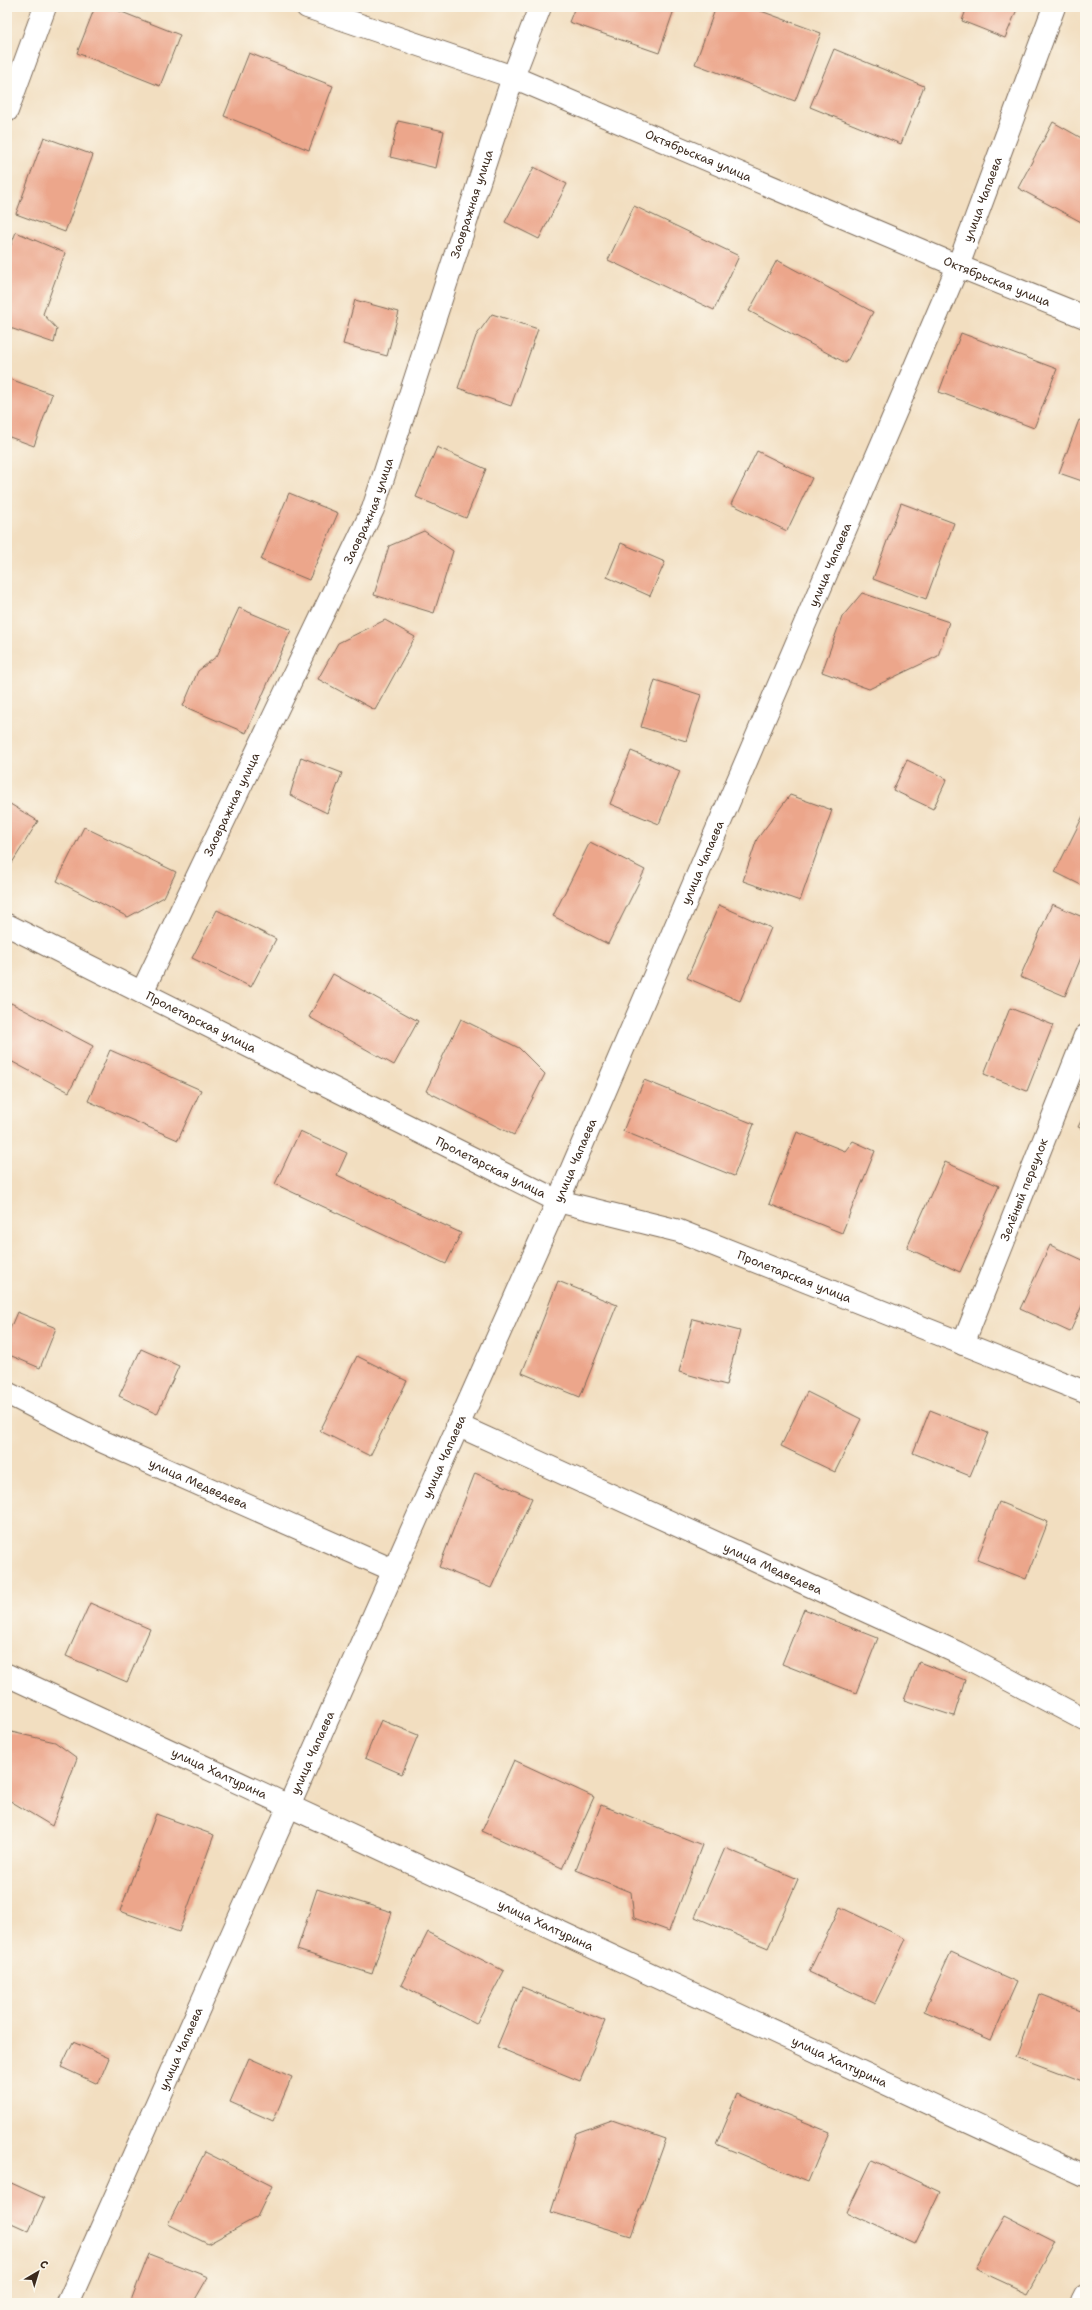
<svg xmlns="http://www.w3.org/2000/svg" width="1092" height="2310" font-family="'Shantell Sans',sans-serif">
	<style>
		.building { fill: #eca68b }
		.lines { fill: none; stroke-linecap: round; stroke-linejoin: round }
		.minor-casing { stroke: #7b6957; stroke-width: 24 }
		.minor { stroke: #fff; stroke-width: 22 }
		.labels { text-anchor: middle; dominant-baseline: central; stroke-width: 4; stroke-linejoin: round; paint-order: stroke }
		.street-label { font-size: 12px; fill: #3b2a1e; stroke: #fbf7ec }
	</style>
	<rect width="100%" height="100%" fill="#fbf7ec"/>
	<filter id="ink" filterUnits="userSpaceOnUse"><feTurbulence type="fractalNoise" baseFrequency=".025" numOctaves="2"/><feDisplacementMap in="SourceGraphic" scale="8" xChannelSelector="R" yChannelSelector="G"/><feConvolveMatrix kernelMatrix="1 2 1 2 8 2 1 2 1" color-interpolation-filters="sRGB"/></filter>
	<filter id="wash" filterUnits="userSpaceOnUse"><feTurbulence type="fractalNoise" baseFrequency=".012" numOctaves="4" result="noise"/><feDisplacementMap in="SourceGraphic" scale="16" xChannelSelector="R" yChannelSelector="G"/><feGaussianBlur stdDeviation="0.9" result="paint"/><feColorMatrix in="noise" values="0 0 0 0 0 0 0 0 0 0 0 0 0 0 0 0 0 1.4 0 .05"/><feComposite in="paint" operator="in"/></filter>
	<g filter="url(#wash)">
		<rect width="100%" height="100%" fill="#f2dec0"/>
		<g id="blocks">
			<path class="building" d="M 95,7 L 109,7 L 180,35 L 160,86 L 77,53 Z
				M 575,7 L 675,7 L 659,53 L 569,22 Z
				M 716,7 L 750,7 L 821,33 L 795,101 L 695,64 Z
				M 967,7 L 1018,7 L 1005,38 L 962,21 Z
				M 834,49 L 924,86 L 901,144 L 810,107 Z
				M 249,53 L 333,86 L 309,150 L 224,116 Z
				M 398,121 L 444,131 L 436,168 L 390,157 Z
				M 1053,122 L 1085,140 L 1085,224 L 1018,188 Z
				M 44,137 L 93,155 L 65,232 L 16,214 Z
				M 534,167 L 567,184 L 539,239 L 505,222 Z
				M 634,206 L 739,256 L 714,310 L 608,260 Z
				M 16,232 L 65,253 L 43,314 L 57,329 L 54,343 L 7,327 L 7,255 Z
				M 777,260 L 873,312 L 846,363 L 749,311 Z
				M 355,300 L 399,312 L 387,356 L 343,344 Z
				M 492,314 L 538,329 L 511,406 L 458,388 L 476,336 Z
				M 961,333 L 1057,369 L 1034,428 L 939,392 Z
				M 7,378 L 52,394 L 34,446 L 7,436 Z
				M 1079,420 L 1085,422 L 1085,482 L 1059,473 Z
				M 437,447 L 486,469 L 466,518 L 416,497 Z
				M 757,451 L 812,478 L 787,531 L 731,504 Z
				M 289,493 L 338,513 L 309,580 L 261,560 Z
				M 901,503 L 954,523 L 926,599 L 873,579 Z
				M 424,531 L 453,551 L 434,613 L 374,595 L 389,546 Z
				M 621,543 L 665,562 L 650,596 L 607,577 Z
				M 862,593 L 949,622 L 938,656 L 869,689 L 822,672 L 842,617 Z
				M 239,608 L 291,630 L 246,733 L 183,706 L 198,671 L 217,656 Z
				M 385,620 L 415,637 L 375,710 L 318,679 L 338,643 Z
				M 655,680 L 701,695 L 686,741 L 641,727 Z
				M 631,751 L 680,771 L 659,824 L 610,804 Z
				M 301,757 L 342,773 L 327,813 L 290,795 Z
				M 907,760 L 947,779 L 933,809 L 893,790 Z
				M 790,795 L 832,810 L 800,901 L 743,881 L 757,839 Z
				M 7,802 L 38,821 L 7,871 Z
				M 1083,816 L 1085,818 L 1085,887 L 1055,872 Z
				M 84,827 L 176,872 L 164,897 L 128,917 L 57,881 Z
				M 590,842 L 645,870 L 608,944 L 553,916 Z
				M 1052,904 L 1085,918 L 1085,948 L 1065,996 L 1020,977 Z
				M 719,905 L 771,928 L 740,1001 L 687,978 Z
				M 217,910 L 276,939 L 251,987 L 192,958 Z
				M 333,974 L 418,1021 L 394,1065 L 309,1017 Z
				M 11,1003 L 93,1046 L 69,1092 L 7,1059 L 7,1010 Z
				M 1010,1008 L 1053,1025 L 1027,1091 L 984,1074 Z
				M 461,1019 L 519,1048 L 545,1074 L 514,1135 L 426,1091 Z
				M 110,1050 L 201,1090 L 178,1140 L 88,1101 Z
				M 644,1080 L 754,1124 L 734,1176 L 623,1131 Z
				M 1085,1113 L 1085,1130 L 1078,1127 Z
				M 300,1131 L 347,1153 L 337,1175 L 461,1233 L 446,1264 L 275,1184 Z
				M 797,1132 L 845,1151 L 853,1141 L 875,1151 L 842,1233 L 769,1204 Z
				M 945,1162 L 999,1186 L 960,1272 L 907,1248 Z
				M 1050,1245 L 1085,1261 L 1085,1299 L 1070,1332 L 1020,1309 Z
				M 558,1281 L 617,1305 L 580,1397 L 522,1373 Z
				M 17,1312 L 56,1328 L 40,1368 L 7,1354 L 7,1336 Z
				M 693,1319 L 740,1331 L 726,1385 L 679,1372 Z
				M 141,1349 L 179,1366 L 157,1414 L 119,1396 Z
				M 357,1356 L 407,1381 L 370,1456 L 320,1431 Z
				M 807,1392 L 861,1419 L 835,1472 L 781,1446 Z
				M 930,1410 L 988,1433 L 970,1476 L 913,1453 Z
				M 475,1473 L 532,1498 L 491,1588 L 439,1567 Z
				M 999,1502 L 1048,1522 L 1026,1579 L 977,1560 Z
				M 90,1603 L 150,1629 L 127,1682 L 66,1656 Z
				M 804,1609 L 878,1638 L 856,1693 L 782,1664 Z
				M 919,1662 L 965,1680 L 954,1716 L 904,1700 Z
				M 381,1720 L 418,1735 L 402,1774 L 365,1758 Z
				M 7,1731 L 55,1742 L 77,1758 L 52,1826 L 7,1799 Z
				M 514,1760 L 594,1797 L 562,1868 L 482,1831 Z
				M 601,1805 L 702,1845 L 669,1931 L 634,1918 L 631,1892 L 576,1870 Z
				M 156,1814 L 214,1835 L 179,1932 L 120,1911 Z
				M 725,1848 L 798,1879 L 768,1948 L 695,1917 Z
				M 317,1889 L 392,1912 L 372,1974 L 297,1950 Z
				M 840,1907 L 906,1939 L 875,2003 L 809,1972 Z
				M 428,1932 L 504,1971 L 476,2024 L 401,1985 Z
				M 951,1952 L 1017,1982 L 991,2040 L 924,2011 Z
				M 522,1987 L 605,2021 L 580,2081 L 497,2047 Z
				M 1039,1994 L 1085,2012 L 1085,2082 L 1016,2056 Z
				M 73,2042 L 109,2058 L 98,2084 L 61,2067 Z
				M 249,2058 L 292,2077 L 273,2121 L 230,2102 Z
				M 737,2094 L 829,2132 L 808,2182 L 716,2144 Z
				M 612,2120 L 666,2139 L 631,2236 L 551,2212 L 576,2133 Z
				M 205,2152 L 272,2186 L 257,2217 L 208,2244 L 168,2224 Z
				M 872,2160 L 940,2192 L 915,2244 L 847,2212 Z
				M 7,2181 L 44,2198 L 29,2231 L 7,2221 Z
				M 1004,2216 L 1055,2242 L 1027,2293 L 975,2269 Z
				M 149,2254 L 208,2277 L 193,2303 L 130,2303 Z"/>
		</g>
	</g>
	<g filter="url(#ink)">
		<use href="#blocks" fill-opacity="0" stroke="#7b6957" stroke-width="1"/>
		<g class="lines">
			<defs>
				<g id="minor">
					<path id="s1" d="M 307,7 L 513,77 L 958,266 L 1085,317"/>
					<path d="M 7,111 L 45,7"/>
					<path id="s2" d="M 7,925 L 558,1201 L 679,1231 L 1085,1392"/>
					<path id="s3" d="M 142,992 L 373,509 L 513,77 L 540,7"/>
					<path id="s4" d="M 963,1344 L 1085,1036"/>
					<path id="s5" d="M 7,1393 L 99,1440 L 393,1570"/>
					<path id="s6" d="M 457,1425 L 958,1653 L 1085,1720"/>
					<path id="s7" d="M 7,1675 L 1085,2176"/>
					<path id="s8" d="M 68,2303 L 558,1201 L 958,266 L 1054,7"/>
					<path d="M 1082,2303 L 1085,2297"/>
				</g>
			</defs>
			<use href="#minor" class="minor-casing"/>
			<use href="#minor" class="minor"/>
		</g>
	</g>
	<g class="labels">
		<g class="street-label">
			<text stroke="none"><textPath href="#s1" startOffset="419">Октябрьская улица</textPath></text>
			<text stroke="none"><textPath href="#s8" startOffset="2294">улица Чапаева</textPath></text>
			<text stroke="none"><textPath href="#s3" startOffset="856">Заовражная улица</textPath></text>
			<text stroke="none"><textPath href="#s1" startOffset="743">Октябрьская улица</textPath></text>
			<text stroke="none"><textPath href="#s3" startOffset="532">Заовражная улица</textPath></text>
			<text stroke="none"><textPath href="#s8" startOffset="1898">улица Чапаева</textPath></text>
			<text stroke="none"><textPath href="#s3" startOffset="208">Заовражная улица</textPath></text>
			<text stroke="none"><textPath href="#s8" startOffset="1574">улица Чапаева</textPath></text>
			<text stroke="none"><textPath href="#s2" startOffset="217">Пролетарская улица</textPath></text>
			<text stroke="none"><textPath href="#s8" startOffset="1250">улица Чапаева</textPath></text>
			<text stroke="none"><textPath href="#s2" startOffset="541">Пролетарская улица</textPath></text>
			<text stroke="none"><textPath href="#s4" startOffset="166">Зелёный переулок</textPath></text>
			<text stroke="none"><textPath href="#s2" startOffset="865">Пролетарская улица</textPath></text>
			<text stroke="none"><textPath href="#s8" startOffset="926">улица Чапаева</textPath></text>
			<text stroke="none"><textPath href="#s5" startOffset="212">улица Медведева</textPath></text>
			<text stroke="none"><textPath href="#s6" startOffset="347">улица Медведева</textPath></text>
			<text stroke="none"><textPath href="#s8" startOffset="602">улица Чапаева</textPath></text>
			<text stroke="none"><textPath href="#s7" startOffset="234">улица Халтурина</textPath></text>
			<text stroke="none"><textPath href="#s7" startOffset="594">улица Халтурина</textPath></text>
			<text stroke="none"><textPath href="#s8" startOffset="278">улица Чапаева</textPath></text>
			<text stroke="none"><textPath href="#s7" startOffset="918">улица Халтурина</textPath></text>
		</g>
	</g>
	<rect width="1092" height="2310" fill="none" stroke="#fbf7ec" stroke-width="24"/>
	<g transform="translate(38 2272) rotate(38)" stroke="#fbf7ec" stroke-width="3" paint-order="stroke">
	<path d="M0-3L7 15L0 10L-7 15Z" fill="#3b2a1e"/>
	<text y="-6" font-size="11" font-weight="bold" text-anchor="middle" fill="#3b2a1e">С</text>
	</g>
</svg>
